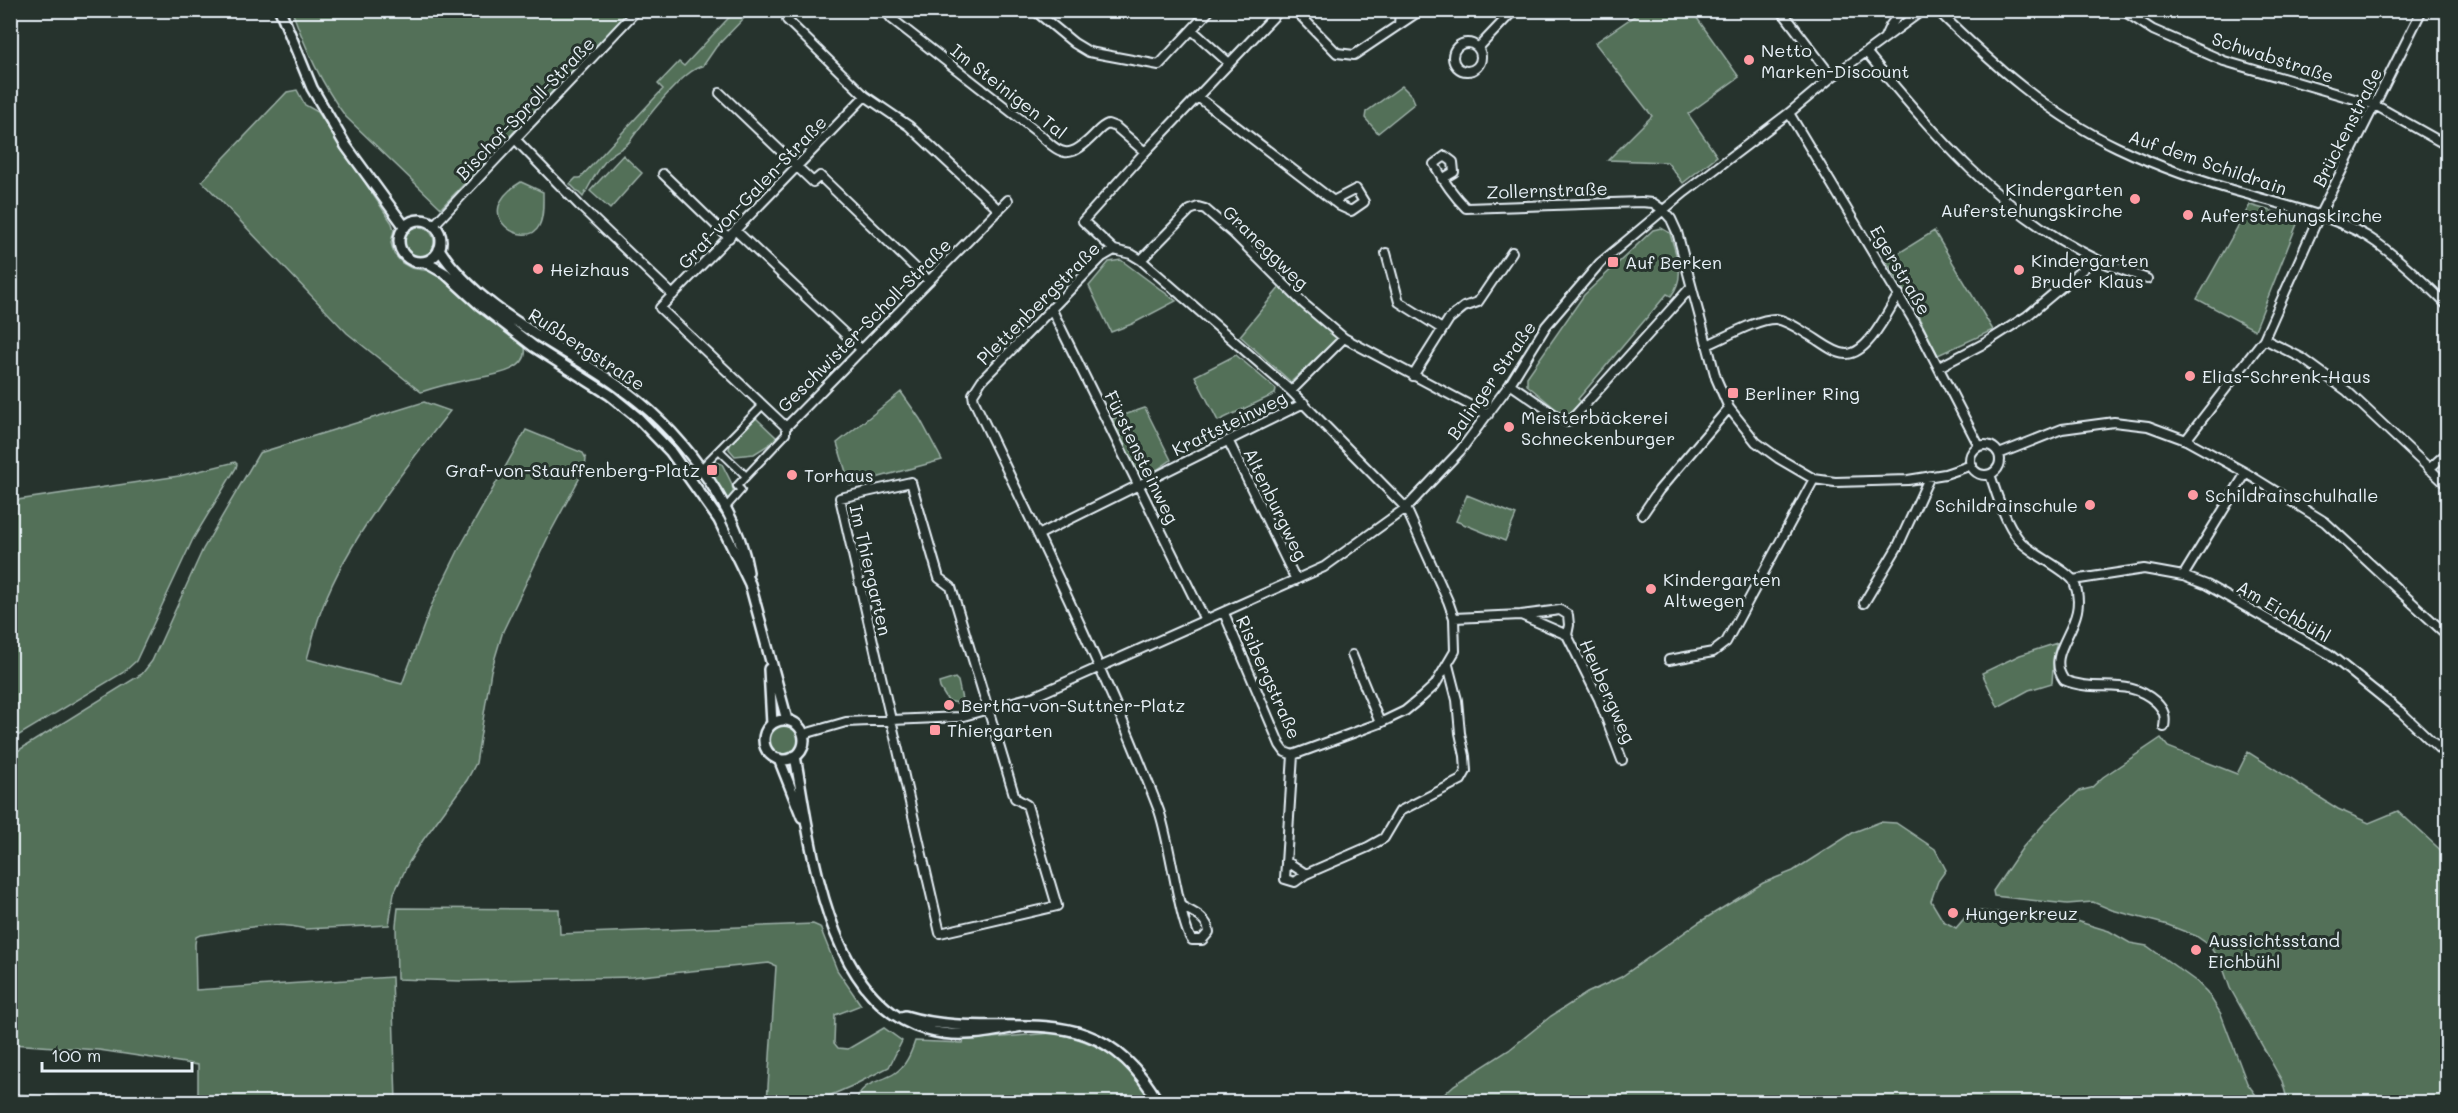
<svg xmlns="http://www.w3.org/2000/svg" width="2458" height="1113" font-family="Mali,sans-serif">
	<style>
		.green { fill: #527058; stroke: #9db0a8; stroke-width: 1.5 }
		.lines { fill: none; stroke-linecap: round; stroke-linejoin: round }
		.pedestrian-casing { stroke: #e8f1f8; stroke-width: 10 }
		.minor-casing { stroke: #e8f1f8; stroke-width: 12 }
		.tertiary-casing { stroke: #e8f1f8; stroke-width: 14 }
		.pedestrian { stroke: #26332d; stroke-width: 6 }
		.minor { stroke: #26332d; stroke-width: 8 }
		.tertiary { stroke: #26332d; stroke-width: 9 }
		.poi-dot { fill: #ff9aa2; stroke: #26332d; stroke-width: 2 }
		.labels { text-anchor: middle; dominant-baseline: central; stroke-width: 6; stroke-linejoin: round; paint-order: stroke }
		.poi-label { font-size: 18px; fill: #e8f1f8; stroke: #26332d; text-anchor: start }
		.street-label { font-size: 18px; fill: #e8f1f8; stroke: #26332d }
	</style>
	<rect width="100%" height="100%" fill="#26332d"/>
	<filter id="ink" filterUnits="userSpaceOnUse"><feTurbulence type="fractalNoise" baseFrequency=".0167" numOctaves="2"/><feDisplacementMap in="SourceGraphic" scale="12" xChannelSelector="R" yChannelSelector="G"/><feConvolveMatrix kernelMatrix="1 2 1 2 8 2 1 2 1" color-interpolation-filters="sRGB"/></filter>
	<g filter="url(#ink)">
		<path class="green" d="M 736,10 L 751,11 L 716,47 L 703,66 C 683,69 642,124 630,141 C 626,147 617,150 611,155 C 599,167 591,182 583,197 L 570,184 L 576,178 L 580,178 L 663,89 L 658,84 L 679,62 L 684,66 Z
			M 1643,10 L 1692,11 L 1739,77 L 1688,114 L 1717,156 L 1683,183 L 1667,162 L 1608,160 L 1652,116 L 1595,43 Z
			M 292,11 L 292,10 L 630,11 L 441,208 L 346,117 C 321,84 306,49 292,11 Z
			M 1402,86 L 1412,96 L 1415,103 L 1378,133 L 1365,118 L 1366,112 Z
			M 297,90 L 305,105 L 318,112 L 392,223 L 394,230 L 391,243 L 394,254 L 402,263 L 411,268 L 436,272 L 524,344 C 534,373 486,376 467,380 C 452,383 436,387 421,392 L 347,333 L 202,181 L 287,92 Z
			M 623,155 L 642,173 L 610,209 L 590,191 Z
			M 521,182 L 543,192 C 543,203 544,216 539,226 C 527,251 466,215 521,182 Z
			M 2250,205 L 2299,219 L 2255,330 L 2197,299 Z
			M404 242a15 15 0 1 1 30 0a15 15 0 1 1-30 0Z
			M 1661,228 L 1670,233 C 1676,257 1687,275 1671,296 L 1667,294 L 1578,399 L 1581,402 L 1570,413 L 1562,414 L 1527,385 L 1527,377 L 1584,295 L 1653,230 Z
			M 1934,231 L 1993,330 L 1938,355 L 1913,306 L 1886,261 Z
			M 1121,260 L 1176,301 L 1132,324 L 1111,332 L 1089,286 L 1109,262 Z
			M 1280,287 L 1341,335 L 1291,382 L 1240,336 Z
			M 1236,355 L 1276,389 L 1275,394 L 1218,421 L 1195,376 Z
			M 901,392 L 920,419 L 942,460 L 850,485 L 837,443 Z
			M 424,402 L 450,411 C 406,467 348,540 323,606 C 316,623 312,642 307,659 L 402,684 L 432,604 L 460,547 L 526,430 L 583,453 L 586,459 L 585,468 L 550,533 L 503,631 L 491,671 L 476,763 L 467,780 L 423,840 L 409,862 L 394,893 L 389,925 L 305,929 C 273,919 232,931 200,935 L 196,937 L 195,944 L 196,990 L 392,977 L 396,1102 L 198,1102 L 198,1065 L 99,1050 L 11,1044 L 11,755 L 142,674 L 152,661 L 203,549 L 259,453 Z
			M 1145,408 L 1171,460 L 1142,480 L 1125,449 L 1112,419 Z
			M 759,411 L 756,418 L 778,439 L 754,454 L 735,456 L 729,449 L 731,441 Z
			M 235,462 L 237,464 L 236,468 L 193,539 L 136,661 L 124,672 L 11,740 L 11,501 L 179,476 Z
			M 714,462 L 722,464 L 731,482 L 734,493 L 730,499 L 727,499 L 712,475 L 715,473 L 710,465 Z
			M 1467,495 L 1516,515 L 1505,541 L 1456,521 Z
			M 2057,643 L 2054,653 L 2052,683 L 2029,690 L 1998,707 L 1982,673 L 2020,655 Z
			M 955,678 L 958,681 L 963,704 L 948,701 L 940,688 L 939,683 Z
			M769 739a15 15 0 1 1 30 0a15 15 0 1 1-30 0Z
			M 2161,738 L 2168,747 L 2237,774 L 2248,752 L 2338,809 L 2369,823 L 2398,811 L 2447,856 L 2447,1102 L 2288,1102 L 2282,1081 L 2230,988 L 2222,965 L 2209,945 L 2196,936 L 2168,925 L 2112,910 L 2093,902 L 2067,904 L 1994,896 L 1993,891 L 2023,847 L 2052,815 L 2079,791 L 2091,788 L 2103,777 Z
			M 1880,822 L 1896,823 L 1935,849 L 1946,870 L 1938,881 L 1931,901 L 1943,921 L 1956,928 L 1968,914 L 1978,911 L 2046,915 L 2076,921 L 2109,931 L 2130,943 L 2147,946 L 2197,982 L 2207,992 L 2221,1014 L 2247,1083 L 2261,1102 L 1436,1102 L 1454,1085 L 1509,1050 L 1551,1016 L 1587,993 L 1621,977 L 1698,923 L 1763,883 L 1793,871 L 1854,832 Z
			M 398,908 L 559,909 L 560,934 L 813,924 L 820,927 L 837,970 L 861,1005 L 835,1015 L 834,1043 L 838,1048 L 848,1049 L 884,1028 L 902,1041 L 889,1067 L 852,1086 L 815,1102 L 767,1102 L 776,966 L 769,963 L 632,977 L 460,981 L 397,979 L 396,925 Z
			M 1052,1033 C 1101,1041 1126,1061 1153,1102 L 856,1102 C 861,1081 880,1083 895,1073 C 906,1066 911,1053 915,1041 L 963,1043 L 964,1040 Z
			M 10,1094 L 53,1096 L 99,1102 L 11,1102 Z"/>
		<g class="lines">
			<defs>
				<path id="pedestrian" d="M 719,450 L 746,476
					M 703,466 L 763,405
					M 728,505 L 741,490 L 737,486 L 786,434 L 786,427"/>
				<path id="minor" d="M 885,10 L 892,19 L 1037,132 C 1061,155 1068,161 1093,136 C 1098,131 1102,126 1108,124 L 1116,127 L 1145,152
					M 1034,10 L 1074,43 L 1089,52 L 1159,65 L 1210,10
					M 1295,10 L 1337,53 L 1354,55 L 1415,14 L 1416,10
					M 1781,10 L 1832,77
					M 1937,10 C 1991,63 2049,115 2117,147 C 2159,167 2205,183 2250,195 C 2289,207 2343,218 2377,243 C 2402,261 2426,284 2448,306
					M 2122,10 L 2153,30 L 2224,61 L 2375,105 L 2448,146
					M 787,20 L 865,96 L 909,126 L 999,210
					M 1399,25 L 1400,10
					M 1192,30 L 1229,63
					M 1885,37 L 1890,26 L 1902,10
					M1453 57a14 14 0 1 1 28 0a14 14 0 1 1-28 0Z
					M 1478,48 L 1514,10
					M 1867,53 C 1931,131 2002,215 2096,259 C 2112,267 2130,272 2147,279
					M 720,93 L 813,182 L 820,176 L 929,281
					M 865,96 L 660,308 L 786,427 L 1008,200
					M 1198,97 L 1340,206 L 1351,211 L 1364,202 L 1356,189 L 1333,201
					M 1789,113 L 1918,328 L 1979,446
					M 516,140 L 579,205 L 673,295
					M 663,174 L 729,238
					M 1442,179 L 1454,172 L 1453,162 L 1445,156 L 1434,164 C 1443,180 1453,195 1466,208 L 1641,202 L 1653,203 L 1663,210 L 1671,219 L 1677,232 L 1716,378 L 1729,408 L 1756,442 L 1778,458 L 1814,479 L 1835,482 L 1908,480 L 1945,474 L 1972,465
					M 433,226 L 637,10
					M 736,231 L 862,350
					M 1114,250 L 1083,221 L 1145,152 L 1280,10
					M 1386,253 L 1399,302 L 1442,329
					M 1141,260 L 1190,210 L 1198,207 L 1205,209 L 1234,234 L 1304,304 L 1344,338 L 1488,415
					M 1051,308 L 1205,620
					M 2264,339 L 2302,358 L 2347,391 L 2448,486
					M 1707,345 C 1724,338 1758,318 1776,319 C 1788,321 1799,329 1809,335 C 1820,341 1833,353 1846,354 C 1868,355 1888,311 1899,294
					M 1939,367 L 1985,343 L 2027,316 L 2095,259
					M 1413,376 L 1449,319 L 1464,307 L 1478,302 L 1512,252
					M 1510,384 L 1561,419 L 1567,422 L 1572,419 L 1691,287
					M 1291,391 L 1344,338
					M 2186,440 L 2264,339 L 2319,216 L 2422,10
					M 1229,442 L 1296,580
					M1970 460a15 15 0 1 1 30 0a15 15 0 1 1-30 0Z
					M 1999,454 L 2062,429 L 2114,422 L 2148,426 L 2186,440 L 2246,473 L 2325,522 L 2448,636
					M 2429,469 L 2448,452
					M 1990,474 C 1997,496 2005,522 2020,541 C 2030,553 2069,571 2074,582 C 2092,625 2042,649 2064,680 C 2096,694 2128,676 2156,702 C 2164,710 2166,716 2164,727
					M 911,482 L 939,578 L 951,587 L 1015,798 L 1027,805 L 1057,906 L 940,933 L 840,498 Z
					M 1642,515 L 1659,490 L 1729,408
					M 1038,535 L 1304,403
					M 2183,576 L 2246,473
					M 2073,580 L 2144,569 L 2183,576 L 2207,585 L 2329,654 L 2402,713 L 2448,757
					M 1864,603 L 1898,546 L 1930,476
					M 1521,615 L 1567,635
					M 1454,618 L 1521,615 L 1560,610 L 1568,615 L 1569,625 L 1567,635 L 1599,699 L 1622,760
					M 1352,655 L 1380,723
					M 1669,660 L 1713,652 L 1726,642 L 1814,479
					M 804,734 L 846,722 L 960,717 L 1035,696 L 1324,567 L 1406,508 L 1460,451 L 1510,384 L 1546,326 L 1600,263 L 1685,192 L 1789,113 L 1832,77 L 1923,10
					M 1293,755 L 1285,879 L 1295,882 L 1306,874 L 1368,847 L 1384,838 L 1400,811 L 1461,780 L 1466,771 L 1465,756 L 1460,733 L 1457,700 L 1448,665
					M 1286,861 L 1306,874
					M 1181,906 C 1192,912 1208,918 1209,932 L 1202,940 L 1192,940 C 1180,927 1169,834 1158,808 C 1105,670 1038,535 974,401 L 973,394 L 982,380 L 1102,257 L 1114,250 L 1131,254 L 1141,260 L 1291,391 L 1406,508 L 1448,601 L 1454,618 L 1455,651 L 1435,685 L 1422,697 L 1405,711 L 1380,723 L 1293,755 L 1285,752 L 1280,745 L 1224,613"/>
				<path id="tertiary" d="M 280,10 L 312,88 L 346,146 L 405,227
					M399 241a21 21 0 1 1 42 0a21 21 0 1 1-42 0Z
					M 439,249 C 481,313 558,343 618,386 C 675,425 737,503 748,572
					M 425,262 L 446,274 L 480,305 L 533,346 L 610,395 L 637,417 L 670,451 L 719,520 L 750,584 L 787,720
					M 769,669 L 772,724
					M764 740a20 20 0 1 1 40 0a20 20 0 1 1-40 0Z
					M 795,756 C 811,843 825,1001 927,1030 C 959,1039 990,1032 1022,1026
					M 779,759 L 802,817
					M 905,1016 C 1005,1046 1093,986 1158,1102"/>
			</defs>
			<use href="#pedestrian" class="pedestrian-casing"/>
			<use href="#minor" class="minor-casing"/>
			<use href="#tertiary" class="tertiary-casing"/>
			<use href="#pedestrian" class="pedestrian"/>
			<use href="#minor" class="minor"/>
			<use href="#tertiary" class="tertiary"/>
		</g>
	</g>
	<g class="poi-dot">
		<circle cx="1749" cy="60" r="6"/>
		<circle cx="2135" cy="199" r="6"/>
		<circle cx="2188" cy="215" r="6"/>
		<rect x="1607" y="256" width="12" height="12" rx="3"/>
		<circle cx="538" cy="269" r="6"/>
		<circle cx="2019" cy="270" r="6"/>
		<circle cx="2190" cy="376" r="6"/>
		<rect x="1727" y="387" width="12" height="12" rx="3"/>
		<circle cx="1509" cy="427" r="6"/>
		<rect x="706" y="464" width="12" height="12" rx="3"/>
		<circle cx="792" cy="475" r="6"/>
		<circle cx="2193" cy="495" r="6"/>
		<circle cx="2090" cy="505" r="6"/>
		<circle cx="1651" cy="589" r="6"/>
		<circle cx="949" cy="705" r="6"/>
		<rect x="929" y="724" width="12" height="12" rx="3"/>
		<circle cx="1953" cy="913" r="6"/>
		<circle cx="2196" cy="950" r="6"/>
	</g>
	<g class="labels">
		<g class="poi-label">
			<text x="1761" y="50">Netto<tspan x="1761" dy="21">Marken-Discount</tspan></text>
			<text x="2123" y="189" text-anchor="end">Kindergarten<tspan x="2123" dy="21">Auferstehungskirche</tspan></text>
			<text x="2200" y="215">Auferstehungskirche</text>
			<text x="2031" y="260">Kindergarten<tspan x="2031" dy="21">Bruder Klaus</tspan></text>
			<text x="1625" y="262">Auf Berken</text>
			<text x="550" y="269">Heizhaus</text>
			<text x="2202" y="376">Elias-Schrenk-Haus</text>
			<text x="1745" y="393">Berliner Ring</text>
			<text x="1521" y="417">Meisterbäckerei<tspan x="1521" dy="21">Schneckenburger</tspan></text>
			<text x="700" y="470" text-anchor="end">Graf-von-Stauffenberg-Platz</text>
			<text x="804" y="475">Torhaus</text>
			<text x="2205" y="495">Schildrainschulhalle</text>
			<text x="2078" y="505" text-anchor="end">Schildrainschule</text>
			<text x="1663" y="579">Kindergarten<tspan x="1663" dy="21">Altwegen</tspan></text>
			<text x="961" y="705">Bertha-von-Suttner-Platz</text>
			<text x="947" y="730">Thiergarten</text>
			<text x="1965" y="913">Hungerkreuz</text>
			<text x="2208" y="940">Aussichtsstand<tspan x="2208" dy="21">Eichbühl</tspan></text>
		</g>
		<g class="street-label">
			<text transform="translate(2273 57) rotate(18)">Schwabstraße</text>
			<text transform="translate(1009 91) rotate(38)">Im Steinigen Tal</text>
			<text transform="translate(525 108) rotate(-46)">Bischof-Sproll-Straße</text>
			<text transform="translate(2347 127) rotate(-63)">Brückenstraße</text>
			<text transform="translate(2208 162) rotate(19)">Auf dem Schildrain</text>
			<text transform="translate(1547 190) rotate(-2)">Zollernstraße</text>
			<text transform="translate(752 192) rotate(-46)">Graf-von-Galen-Straße</text>
			<text transform="translate(1266 247) rotate(44)">Graneggweg</text>
			<text transform="translate(1901 270) rotate(59)">Egerstraße</text>
			<text transform="translate(1038 303) rotate(-45)">Plettenbergstraße</text>
			<text transform="translate(864 325) rotate(-45)">Geschwister-Scholl-Straße</text>
			<text transform="translate(587 349) rotate(33)">Rußbergstraße</text>
			<text transform="translate(1491 380) rotate(-55)">Balinger Straße</text>
			<text transform="translate(1229 423) rotate(-26)">Kraftsteinweg</text>
			<text transform="translate(1142 457) rotate(64)">Fürstensteinweg</text>
			<text transform="translate(1276 504) rotate(64)">Altenburgweg</text>
			<text transform="translate(871 570) rotate(77)">Im Thiergarten</text>
			<text transform="translate(2284 611) rotate(30)">Am Eichbühl</text>
			<text transform="translate(1269 677) rotate(66)">Risibergstraße</text>
			<text transform="translate(1608 691) rotate(66)">Heubergweg</text>
		</g>
	</g>
	<rect width="2458" height="1113" fill="none" stroke="#26332d" stroke-width="36"/>
	<rect x="18" y="18" width="2422" height="1077" fill="none" stroke="#e8f1f8" stroke-width="2" filter="url(#ink)"/>
	<path d="M42 1062v9h150v-9" fill="none" stroke="#e8f1f8" stroke-width="3"/>
	<text x="51" y="1062" font-size="18" fill="#e8f1f8" stroke="#26332d" stroke-width="4.5" paint-order="stroke">100 m</text>
</svg>
